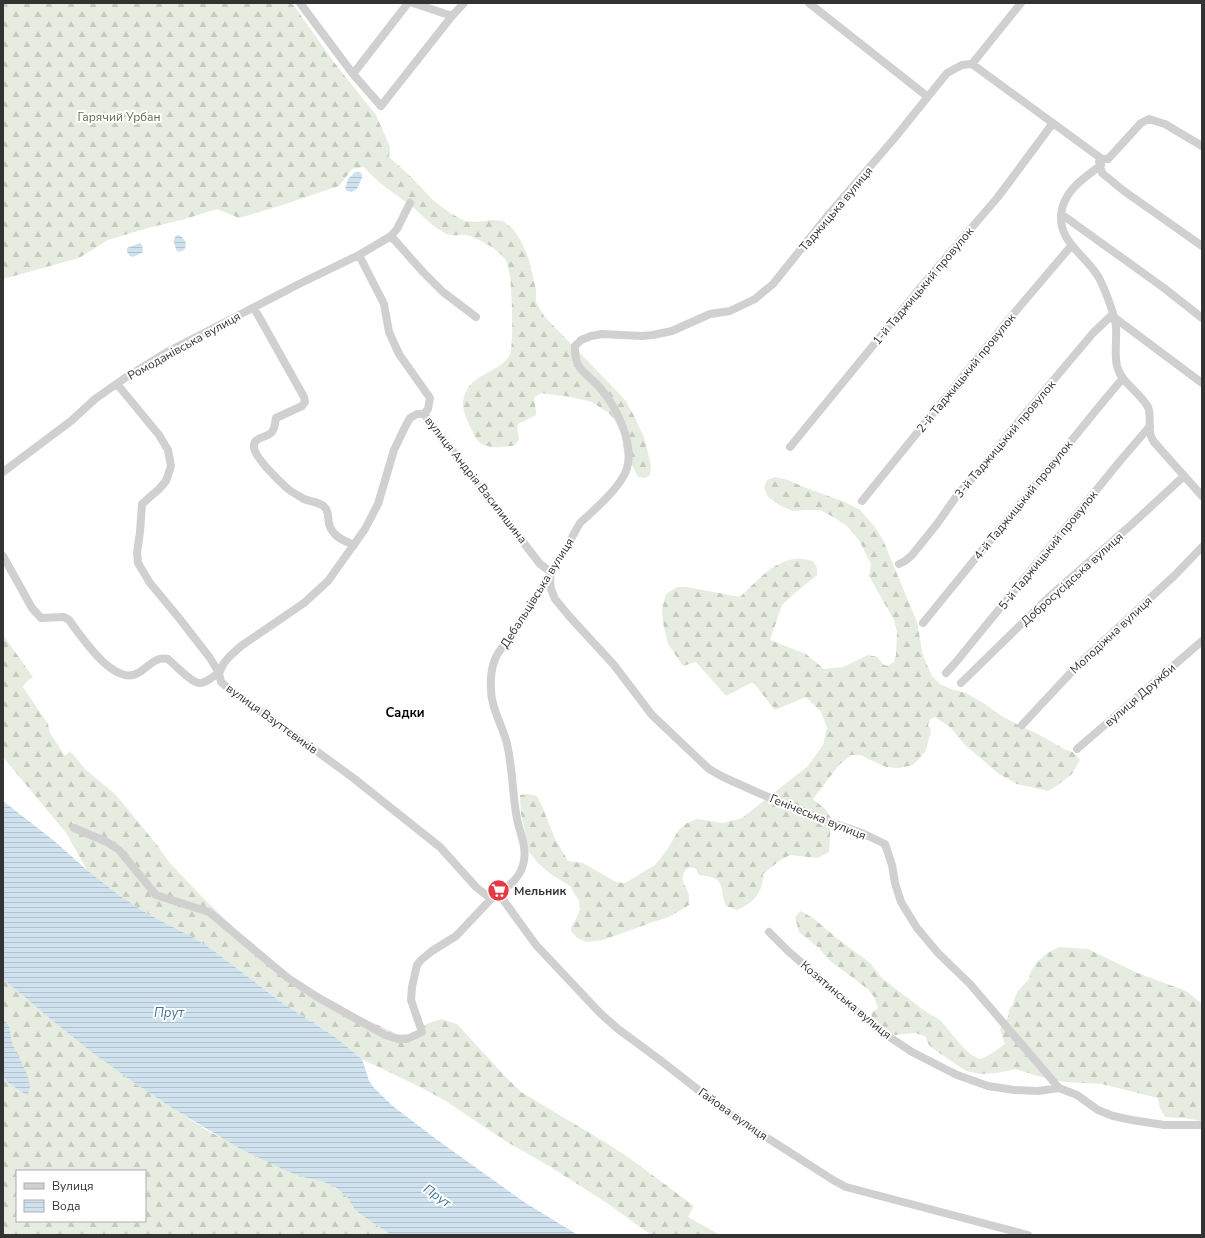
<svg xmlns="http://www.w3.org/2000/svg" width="1205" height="1238" font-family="'Nunito Sans',sans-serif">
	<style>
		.forest { fill: url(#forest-firs); fill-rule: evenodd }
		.water { fill: url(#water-rules) }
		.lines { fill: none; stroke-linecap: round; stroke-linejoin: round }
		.street { stroke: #d0d0d0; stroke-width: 8 }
		.labels { text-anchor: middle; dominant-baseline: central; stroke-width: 4; stroke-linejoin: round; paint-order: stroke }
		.park-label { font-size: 12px; fill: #56703f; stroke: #fff }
		.street-label { font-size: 12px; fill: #333; stroke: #fff }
		.poi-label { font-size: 12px; font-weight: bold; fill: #333; stroke: #fff; text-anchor: start }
		.neighbourhood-label { font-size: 13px; font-weight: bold; fill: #000; stroke: #fff }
		.water-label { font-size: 13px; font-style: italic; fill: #3f7597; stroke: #fff }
	</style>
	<defs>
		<pattern id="forest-firs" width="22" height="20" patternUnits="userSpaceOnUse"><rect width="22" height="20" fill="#e6ecdf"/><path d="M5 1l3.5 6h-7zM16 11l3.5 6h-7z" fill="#c6cbc0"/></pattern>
		<pattern id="water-rules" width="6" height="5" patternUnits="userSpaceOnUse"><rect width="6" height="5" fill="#cfe2ee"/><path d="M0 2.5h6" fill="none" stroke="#b2c2cd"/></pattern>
	</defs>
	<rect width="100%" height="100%" fill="#fff"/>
	<path class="forest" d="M 3,3 L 292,3 L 333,61 L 376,115 L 390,147 L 389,157 L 409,175 L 434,201 L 450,213 L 465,221 L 478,222 L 492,220 L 503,221 L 514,230 L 522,243 L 529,260 L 536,290 L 536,302 L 544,316 L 609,383 L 626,401 L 634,416 L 644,437 L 651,465 L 650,475 L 645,478 L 638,477 L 632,465 L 627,461 L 624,453 L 622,434 L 617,424 L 610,414 L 592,402 L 571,397 L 541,393 L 536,396 L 534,399 L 536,411 L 536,415 L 518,424 L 517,428 L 519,440 L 515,445 C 506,447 492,449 482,444 C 477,441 474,436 472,430 C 465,416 458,403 468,388 C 477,373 502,371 510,354 C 514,344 512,282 509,270 C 508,267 507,262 505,259 C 498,249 478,238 466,235 C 462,234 456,236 451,235 C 447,235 442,231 438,229 C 429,223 421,214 413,207 C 396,194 378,184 364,167 L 352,169 L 339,186 L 273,208 L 239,218 L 217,209 L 185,219 L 148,228 L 108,240 L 79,258 L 3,279 Z
		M 775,477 L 788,480 L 806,488 L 845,502 L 860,510 L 875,527 L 883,540 L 917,622 L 923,656 L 932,676 L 940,684 L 951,689 L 966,693 L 985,704 L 1000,715 L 1020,726 L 1036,733 L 1064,749 L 1073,752 L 1080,760 L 1072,774 L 1058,785 L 1048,791 L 1017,784 L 999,774 L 965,745 L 950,727 L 935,717 L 930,719 L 928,725 L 931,731 L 925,752 L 913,765 L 899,768 L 886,767 L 860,755 L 851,755 L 839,765 L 813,799 L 825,809 L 831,818 L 829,852 L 818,858 L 790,855 L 779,861 L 763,874 C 763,892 754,903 737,910 L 726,906 C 718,885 728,879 700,875 L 695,868 L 689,867 C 677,877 685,884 689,895 C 689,898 689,902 689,905 L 669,917 L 653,922 L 603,940 L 587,942 L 577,938 L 571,931 L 571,927 L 576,919 L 580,909 L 579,901 L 570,886 L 552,875 L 539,864 L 529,852 L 521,814 L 520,795 L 528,794 L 537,796 L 542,806 L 555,839 L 568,861 L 583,863 L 616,882 L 625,883 L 655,865 L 667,850 L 678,831 L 687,823 L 697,819 L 723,823 L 742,818 L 808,766 L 823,745 L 827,727 L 821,712 L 806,697 L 775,710 L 753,682 L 726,696 L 696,662 L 683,666 L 668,644 L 663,623 L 662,609 L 666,594 L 677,587 L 687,587 L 740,597 C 755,583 772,562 794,559 C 800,558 807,560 813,561 L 817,568 L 817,575 L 795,593 L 782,605 L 770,640 L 806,654 L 824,669 L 843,667 L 868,655 L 877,657 L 884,665 L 888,666 L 894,662 L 896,655 L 897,632 L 894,620 L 869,576 L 871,564 L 859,540 L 847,526 L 835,518 L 820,510 L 805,510 L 793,511 L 781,506 L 768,497 L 764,488 L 767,480 Z
		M 3,635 L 33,677 L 26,682 L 23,687 L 48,724 L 50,733 L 65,756 L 70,751 L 85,769 L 116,795 L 157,845 L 169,862 L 205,900 L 266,958 L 294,980 L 344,1009 L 397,1034 L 411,1034 L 429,1023 L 441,1019 L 457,1024 L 500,1071 L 521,1092 L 608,1144 L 632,1160 L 694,1206 L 688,1217 L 720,1235 L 651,1235 L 607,1203 L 549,1166 L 507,1142 L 446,1101 L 422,1088 L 362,1059 L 335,1037 L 281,1002 L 214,951 L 194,938 L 148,914 L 120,896 L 87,870 L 67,834 L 3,757 Z
		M 801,911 L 813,918 L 839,940 L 869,962 L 881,977 L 897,990 L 925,1011 L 941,1021 L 961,1045 L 970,1054 L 979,1059 L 986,1057 L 1005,1044 L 1000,1029 L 1008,1017 L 1009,1010 L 1013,1004 L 1014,999 L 1018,991 L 1029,979 L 1031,971 L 1037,962 L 1047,953 L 1059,947 L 1088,949 L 1135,972 L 1186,991 L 1202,1004 L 1202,1121 L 1184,1118 L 1165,1117 L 1160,1108 L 1158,1098 L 1102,1084 L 1065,1082 L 1037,1076 L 1016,1069 L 997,1073 L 981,1074 L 966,1071 L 935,1050 L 929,1045 L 925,1036 L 915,1033 L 895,1035 L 881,1029 L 871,1021 L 872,1012 L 878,1008 L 874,997 L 869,990 L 829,960 L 819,948 L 799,932 L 795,917 Z
		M 3,979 L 47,1016 L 133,1082 L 172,1108 L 208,1131 L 299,1176 L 324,1182 L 337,1188 L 347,1197 L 355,1210 L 370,1221 L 392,1235 L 3,1235 L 3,1077 L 7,1082 L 28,1095 L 12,1043 L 9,1026 L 3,1018 ZM 17,1171 L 145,1171 L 145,1221 L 17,1221 Z"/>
	<path class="water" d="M 358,172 L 362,174 L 362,178 L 357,189 L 352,192 L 347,191 L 345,189 L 348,179 L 354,173 Z
		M 179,235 C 185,239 188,243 184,250 L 179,252 L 177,251 C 175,246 172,241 176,236 Z
		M 140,243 L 142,245 L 143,251 L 142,253 L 133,257 L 130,256 L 127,252 L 127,248 Z
		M 3,801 L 53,840 L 87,870 L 120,896 L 148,914 L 194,938 L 214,951 L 281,1002 L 335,1037 L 362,1059 L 369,1081 L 374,1088 L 394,1107 L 436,1139 L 524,1202 L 578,1235 L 392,1235 L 370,1221 L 355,1210 L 347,1197 L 337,1188 L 324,1182 L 299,1176 L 285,1170 L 239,1148 L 172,1108 L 133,1082 L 89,1050 L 47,1016 L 3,979 Z
		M 3,1018 L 9,1026 L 12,1043 L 27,1074 L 30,1085 L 28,1096 L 7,1082 L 3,1077 Z"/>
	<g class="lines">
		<path class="street" d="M 300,3 L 353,74 L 381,106 L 452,16 L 464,3
			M 413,3 L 452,16
			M 809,3 L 928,97
			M 972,64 L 1102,159 L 1108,159 L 1141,123 L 1149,119 L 1165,124 L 1202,146
			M 353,74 L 408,3
			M 1099,162 L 1102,173 L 1124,191 L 1202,246
			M 1101,165 C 1083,179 1063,191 1061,215 C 1059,243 1088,257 1099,278 C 1105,289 1115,316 1116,327 C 1117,340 1114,354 1117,366 C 1121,383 1140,392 1148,407 C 1151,414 1149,423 1150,431 C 1150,435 1152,439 1154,442 L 1202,496
			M 1061,214 L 1164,288 L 1202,318
			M 391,236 L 423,272 L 443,292 L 476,317
			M 359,255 L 384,304 L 389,332 L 399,354 L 430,398 L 428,409 L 424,414 L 540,564 L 551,572 L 550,581 L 551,589 L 555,599 L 569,616 L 614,665 L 652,715 L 709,769 L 723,777 L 761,794 L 824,820 L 862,833 L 885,844 L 892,865 L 895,883 L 901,902 L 917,928 L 938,953 L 970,984 L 1059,1088
			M 254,308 L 304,397 L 305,402 L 302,406 L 276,418 C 275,422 275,430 271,433 C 266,438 253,437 254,447 C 254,457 280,482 288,489 C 293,493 299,496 304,499 C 311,502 322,502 326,509 C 329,514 328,519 329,524 C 333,537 343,540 354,545
			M 1115,318 L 1202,383
			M 117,384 L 159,435 L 168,450 L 171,466 L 166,481 L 159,489 L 142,504 L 140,532 L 137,553 L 138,563 L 150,583 L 179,618 L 210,658 L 219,673 L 221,682 L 236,695 L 304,742 L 352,777 L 440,847 L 476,887 L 491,899 C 502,892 520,879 523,865 C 528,849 520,834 517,819 C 512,793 513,766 506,740 C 501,723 491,707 491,689 C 490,678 492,664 497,655 C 502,647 509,639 514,632 C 520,623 526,614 531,605 C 543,586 555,567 566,548 C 571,540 575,531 580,523 C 584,519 588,516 592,512 C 603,502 623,483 627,468 C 634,444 617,408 601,389 C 587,372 574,372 575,346 L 581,340 L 591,336 L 602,334 L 642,336 L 653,335 L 672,331 L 710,314 L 730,311 L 755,299 L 773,284 L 829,214 L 893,140 L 947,73 L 962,65 L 972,64 L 1021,3
			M 790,447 L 925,282 L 998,197 L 1053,123
			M 3,472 L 71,421 L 95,399 L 125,378 L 169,351 L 301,283 L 359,255 L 391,236 L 397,229 L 410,203
			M 862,501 L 1010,318 L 1071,246
			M 3,556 L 32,608 L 41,618 L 64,617 L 69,620 C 81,636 114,687 138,673 C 149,667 155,656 168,659 C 175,665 191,682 199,683 C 205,684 213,676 219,673
			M 899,564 L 905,561 L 912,555 L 937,524 L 958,494 L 986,463 L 1014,427 L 1093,333 L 1113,314
			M 923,623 L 1102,403 L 1123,378
			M 219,673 L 224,663 L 229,657 L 241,646 L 304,603 L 328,581 L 365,529 L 378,504 L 394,450 L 405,427 L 410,418 L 417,414 L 424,414
			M 946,673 L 956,662 L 1120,461 L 1150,426
			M 961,683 L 1049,597 L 1131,525 L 1184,476
			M 1022,725 L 1078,665 L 1175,575 L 1202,547
			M 1077,749 L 1202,641
			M 74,828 L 107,842 L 119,850 L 156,895 L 209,912 L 288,978 L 319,998 L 385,1035 L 398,1039 L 407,1039 L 422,1032 L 411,1000 L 412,987 L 417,965 L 421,960 L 432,951 L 456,936 L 491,899
			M 499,894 L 536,945 L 600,1013 L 618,1029 L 660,1060 L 724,1110 L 833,1180 L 846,1187 L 1028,1235
			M 769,932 L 788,951 L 879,1030 L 912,1052 L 957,1075 L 988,1086 L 1014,1090 L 1038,1091 L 1059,1088 L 1077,1095 L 1098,1110 L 1113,1116 L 1132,1120 L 1164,1125 L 1202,1125"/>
	</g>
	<defs>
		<symbol id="supermarket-disc" viewBox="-11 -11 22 22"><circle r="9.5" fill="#e63946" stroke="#fff"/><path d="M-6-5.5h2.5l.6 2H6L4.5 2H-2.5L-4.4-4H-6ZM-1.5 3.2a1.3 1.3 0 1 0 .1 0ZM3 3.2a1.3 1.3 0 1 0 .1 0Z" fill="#fff"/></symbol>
	</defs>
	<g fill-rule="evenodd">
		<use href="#supermarket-disc" x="486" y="878" width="25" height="25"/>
	</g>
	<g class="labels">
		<g class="park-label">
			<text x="119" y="117">Гарячий Урбан</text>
		</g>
		<g class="street-label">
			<text transform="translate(836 209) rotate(-50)">Таджицька вулиця</text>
			<text transform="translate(923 286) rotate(-50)">1-й Таджицький провулок</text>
			<text transform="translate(184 346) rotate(-29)">Ромоданівська вулиця</text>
			<text transform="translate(966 373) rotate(-51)">2-й Таджицький провулок</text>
			<text transform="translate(1005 439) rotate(-50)">3-й Таджицький провулок</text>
			<text transform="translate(476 480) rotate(52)">вулиця Андрія Василишина</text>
			<text transform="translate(1023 500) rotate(-51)">4-й Таджицький провулок</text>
			<text transform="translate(1048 550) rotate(-51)">5-й Таджицький провулок</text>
			<text transform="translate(1072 579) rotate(-42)">Добросусідська вулиця</text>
			<text transform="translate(537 593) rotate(-58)">Дебальцівська вулиця</text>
			<text transform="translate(1111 635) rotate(-43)">Молодіжна вулиця</text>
			<text transform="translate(1140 695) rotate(-41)">вулиця Дружби</text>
			<text transform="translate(272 719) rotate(36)">вулиця Взуттєвиків</text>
			<text transform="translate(818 817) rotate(22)">Генічеська вулиця</text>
			<text transform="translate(846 1000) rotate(40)">Козятинська вулиця</text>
			<text transform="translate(733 1114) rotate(35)">Гайова вулиця</text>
		</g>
		<g class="poi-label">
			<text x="514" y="891">Мельник</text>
		</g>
		<g class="neighbourhood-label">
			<text x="405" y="713">Садки</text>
		</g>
		<g class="water-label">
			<text x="169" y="1013">Прут</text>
			<text transform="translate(437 1196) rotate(35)">Прут</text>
		</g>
	</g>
	<rect width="1205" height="1238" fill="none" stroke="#333333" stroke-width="8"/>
	<rect x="16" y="1170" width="130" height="52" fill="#ffffff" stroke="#adadad"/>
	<rect x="24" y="1183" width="20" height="6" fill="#d0d0d0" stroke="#adadad"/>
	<text x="52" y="1190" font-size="12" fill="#333333">Вулиця</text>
	<rect x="24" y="1200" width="20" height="12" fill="url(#water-rules)" stroke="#adadad"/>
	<text x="52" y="1210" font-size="12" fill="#333333">Вода</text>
</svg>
